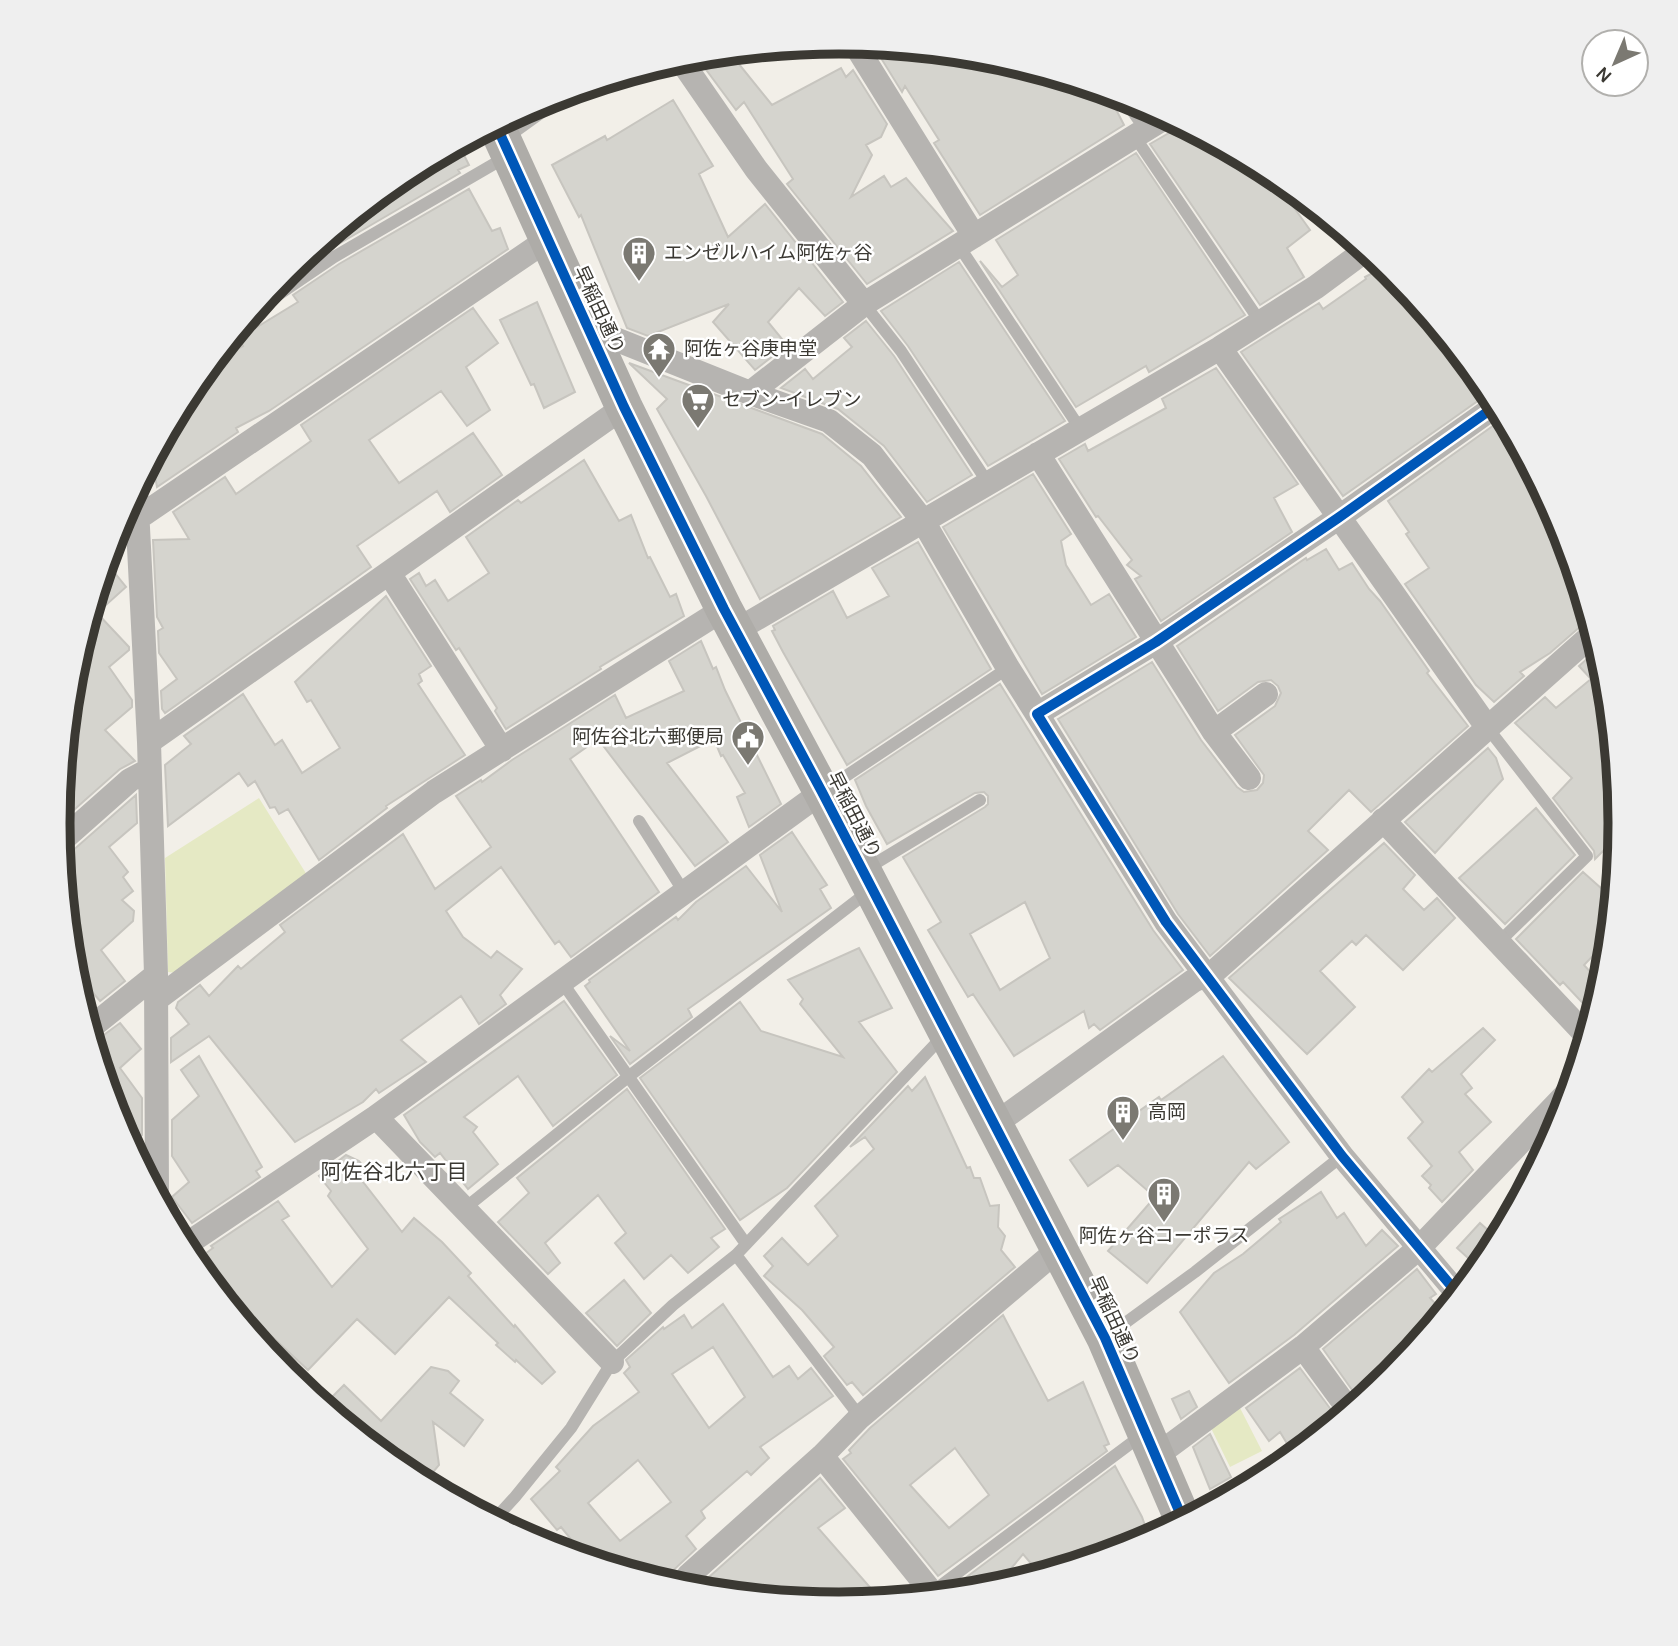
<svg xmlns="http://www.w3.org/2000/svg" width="1678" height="1646" font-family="Karla,'Noto Sans JP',sans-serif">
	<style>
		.green { fill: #e5e9c4 }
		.building { fill: #d5d4ce; stroke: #c7c5bf; stroke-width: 2; fill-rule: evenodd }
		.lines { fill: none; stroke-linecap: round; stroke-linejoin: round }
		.service { stroke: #b6b4b1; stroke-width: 12 }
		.minor { stroke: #b6b4b1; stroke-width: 24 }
		.primary { stroke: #aeaca8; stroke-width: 37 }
		.cycleway-casing { stroke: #fff; stroke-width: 15 }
		.cycleway { stroke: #0057b8; stroke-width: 10 }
		.labels { text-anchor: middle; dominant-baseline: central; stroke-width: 5; stroke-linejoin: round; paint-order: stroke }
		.poi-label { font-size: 19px; fill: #3b3933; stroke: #fff; text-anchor: start }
		.street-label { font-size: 19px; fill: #3b3933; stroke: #fff }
		.neighbourhood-label { font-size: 21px; fill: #3b3933; stroke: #fff }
		.rim { fill: none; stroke: #3b3933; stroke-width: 9 }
	</style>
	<rect width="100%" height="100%" fill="#f2efe8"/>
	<path class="green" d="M 259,798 L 307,875 L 177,973 L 168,972 L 165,858 Z
		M 1239,1406 L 1262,1451 L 1230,1467 L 1210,1426 Z"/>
	<path class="building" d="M 880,46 L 992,57 L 1107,92 L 1124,125 L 980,215 L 934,143 L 939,140 L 905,86 L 902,92 L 876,50 Z
		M 730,53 L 772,105 L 841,68 L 846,77 L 853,70 L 887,124 L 881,137 L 866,145 L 872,155 L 851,197 L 884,176 L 891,187 L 906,178 L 953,231 L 867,284 L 787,184 L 793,179 L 744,102 L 736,110 L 696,56 Z
		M 673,100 L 713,166 L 699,174 L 728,237 L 765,204 L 843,302 L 825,316 L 799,288 L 768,322 L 787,345 L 755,370 L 713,322 L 729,304 L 648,336 L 627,328 L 581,215 L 579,217 L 552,165 L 605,136 L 607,140 Z
		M 1179,124 L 1265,170 L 1275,186 L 1277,184 L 1310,230 L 1287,248 L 1304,277 L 1260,305 L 1150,144 L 1174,130 Z
		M 459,145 L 469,165 L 458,170 L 460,173 L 330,249 L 285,280 L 282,276 L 287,270 L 405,173 Z
		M 1136,153 L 1245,315 L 1149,372 L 1146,366 L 1076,407 L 980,261 L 1002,287 L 1018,275 L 996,240 Z
		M 469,189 L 492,231 L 500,228 L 508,249 L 269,411 L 236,428 L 238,432 L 157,487 L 152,460 L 190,389 L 211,363 L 243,346 L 239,338 L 298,302 L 293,295 L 339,264 Z
		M 959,262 L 1065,421 L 988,466 L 908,346 L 881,311 Z
		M 1386,266 L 1478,377 L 1489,393 L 1343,496 L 1241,352 L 1319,303 L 1323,309 L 1366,279 L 1365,277 Z
		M 537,302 L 575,392 L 544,408 L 534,384 L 531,385 L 500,320 Z
		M 473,308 L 498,343 L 466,367 L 490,410 L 467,426 L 441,391 L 369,440 L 399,483 L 473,433 L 502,475 L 450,512 L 437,491 L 357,546 L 371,567 L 165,713 L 162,709 L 161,691 L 177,679 L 159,653 L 158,631 L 163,628 L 157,617 L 153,540 L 189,539 L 173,512 L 225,477 L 236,494 L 311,441 L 301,425 Z
		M 866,321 L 894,356 L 972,475 L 927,502 L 884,446 L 838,409 L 781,388 L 805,369 L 813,379 L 852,347 L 844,338 Z
		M 629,363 L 822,434 L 861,466 L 901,517 L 760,599 L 706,496 L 657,409 L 667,399 Z
		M 1216,368 L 1298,484 L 1274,498 L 1292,532 L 1161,621 L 1135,579 L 1141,576 L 1127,565 L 1132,560 L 1098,516 L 1096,517 L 1059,459 L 1085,444 L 1088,451 L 1166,408 L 1162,399 Z
		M 1504,418 L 1561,524 L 1589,619 L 1550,653 L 1520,672 L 1524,676 L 1494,702 L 1476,685 L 1405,584 L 1429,568 L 1406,534 L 1409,532 L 1388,501 Z
		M 584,460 L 619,521 L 631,515 L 648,558 L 650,557 L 670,597 L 676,594 L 684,616 L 600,667 L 601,669 L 506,729 L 495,711 L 497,708 L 459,648 L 456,650 L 410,579 L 419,573 L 426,586 L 435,580 L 448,601 L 489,573 L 466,537 L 518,500 L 521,503 Z
		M 1033,474 L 1071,534 L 1061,541 L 1066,565 L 1091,605 L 1109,594 L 1136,637 L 1042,694 L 943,527 Z
		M 918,542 L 991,669 L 847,765 L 783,652 L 772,631 L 775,630 L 773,626 L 833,591 L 847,618 L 889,596 L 872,568 Z
		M 1326,549 L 1339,570 L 1352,563 L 1369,589 L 1380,601 L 1429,671 L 1427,673 L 1468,726 L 1371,812 L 1349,790 L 1308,831 L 1328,850 L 1210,956 L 1178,914 L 1058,719 L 1152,662 L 1201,740 L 1237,787 L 1244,792 L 1257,790 L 1263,783 L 1264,775 L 1235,735 L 1275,706 L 1281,693 L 1278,686 L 1271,680 L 1258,682 L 1218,711 L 1177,646 L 1306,558 L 1307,560 Z
		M 106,562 L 126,587 L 97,613 L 129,647 L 129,650 L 109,667 L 132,700 L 132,707 L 105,730 L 135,761 L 120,769 L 58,824 L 73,670 Z
		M 386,596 L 431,666 L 419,674 L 422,681 L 418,684 L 465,755 L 386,806 L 387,808 L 319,860 L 288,809 L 279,814 L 275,807 L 270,808 L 255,781 L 248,786 L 239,773 L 168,826 L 165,765 L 191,744 L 184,736 L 243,694 L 275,745 L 282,740 L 302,773 L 340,748 L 311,700 L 307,702 L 295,682 Z
		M 701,641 L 713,669 L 716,667 L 725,690 L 781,804 L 749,827 L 737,797 L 745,793 L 723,755 L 721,756 L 714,739 L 667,763 L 728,842 L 695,866 L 598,739 L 570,759 L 659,892 L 571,957 L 559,941 L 555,944 L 501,867 L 446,911 L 463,937 L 491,958 L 497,951 L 522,969 L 500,995 L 506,1004 L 479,1024 L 461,996 L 401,1040 L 426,1062 L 379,1093 L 376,1089 L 363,1102 L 295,1142 L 209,1036 L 171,1062 L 171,1038 L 189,1024 L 176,1008 L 178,1002 L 200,985 L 209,996 L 238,966 L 241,969 L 285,932 L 280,925 L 403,834 L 435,889 L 491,847 L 456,796 L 481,780 L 482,782 L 512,760 L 615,695 L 626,718 L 684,691 L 669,661 Z
		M 1598,649 L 1605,671 L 1620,823 L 1619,835 L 1595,859 L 1594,851 L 1553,798 L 1572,778 L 1515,723 L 1545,697 L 1556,708 L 1591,679 L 1579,666 Z
		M 1000,684 L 1153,930 L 1183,970 L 1100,1030 L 1094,1024 L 1089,1028 L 1084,1011 L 1014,1056 L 973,994 L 968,997 L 928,930 L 941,922 L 903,857 L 985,807 L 988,804 L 988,796 L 984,792 L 975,793 L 887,844 L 866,806 L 855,780 ZM 1025,902 L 1050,958 L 1000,990 L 970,934 Z
		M 1488,748 L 1496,758 L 1503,779 L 1435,853 L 1405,822 Z
		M 136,795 L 137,823 L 109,847 L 128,872 L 123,877 L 133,891 L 122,900 L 134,911 L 133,921 L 101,950 L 125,981 L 100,1001 L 83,981 L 76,986 L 73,975 L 61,857 L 70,853 Z
		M 1536,808 L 1575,855 L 1505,924 L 1459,878 Z
		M 792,832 L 827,885 L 820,889 L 831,908 L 688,1009 L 692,1017 L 630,1064 L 610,1036 L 630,1051 L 585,986 L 590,982 L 589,980 L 676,917 L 678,920 L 696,902 L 746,866 L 782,912 L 760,855 Z
		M 1384,843 L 1415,875 L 1403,889 L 1424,910 L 1437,898 L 1455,918 L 1403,970 L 1366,935 L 1356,945 L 1352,941 L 1320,971 L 1355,1007 L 1307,1054 L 1229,978 Z
		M 1583,872 L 1612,898 L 1609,939 L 1584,965 L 1602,985 L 1593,1014 L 1563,982 L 1560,985 L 1516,939 Z
		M 859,948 L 892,1008 L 859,1022 L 897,1072 L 787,1188 L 740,1220 L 640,1078 L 740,1002 L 761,1031 L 843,1057 L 800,1004 L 803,999 L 788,980 Z
		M 564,1001 L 617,1075 L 553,1126 L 518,1076 L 464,1117 L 477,1127 L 473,1132 L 498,1164 L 468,1189 L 440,1153 L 435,1157 L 420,1142 L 404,1115 Z
		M 120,1023 L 141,1049 L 120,1068 L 142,1098 L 142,1135 L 129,1144 L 117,1122 L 93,1043 Z
		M 1483,1028 L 1495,1040 L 1461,1074 L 1472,1088 L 1465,1094 L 1491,1122 L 1459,1152 L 1473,1170 L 1442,1202 L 1429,1188 L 1431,1185 L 1422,1176 L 1432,1166 L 1408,1138 L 1423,1122 L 1402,1097 L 1429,1069 L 1432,1072 Z
		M 199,1056 L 262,1167 L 256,1171 L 260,1177 L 192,1223 L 172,1197 L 189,1182 L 172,1156 L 172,1120 L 199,1096 L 181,1070 Z
		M 1223,1056 L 1289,1142 L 1256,1169 L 1249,1162 L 1147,1283 L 1108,1251 L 1155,1197 L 1118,1165 L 1088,1186 L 1070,1160 L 1159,1097 L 1161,1100 Z
		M 925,1077 L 967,1168 L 970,1167 L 974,1178 L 980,1178 L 990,1206 L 999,1205 L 998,1227 L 1005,1236 L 1001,1250 L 1015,1267 L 863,1395 L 852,1382 L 847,1385 L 824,1356 L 834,1347 L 802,1310 L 764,1276 L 773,1266 L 764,1256 L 782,1238 L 808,1265 L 838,1236 L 815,1206 L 874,1149 L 865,1137 L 850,1147 L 908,1086 L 912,1091 Z
		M 627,1089 L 725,1229 L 711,1238 L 719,1247 L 688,1273 L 671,1255 L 644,1279 L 615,1243 L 626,1233 L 598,1195 L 545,1243 L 560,1263 L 548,1274 L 498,1222 L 529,1193 L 517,1178 Z
		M 346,1155 L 359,1161 L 367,1171 L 360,1178 L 402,1232 L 414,1218 L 442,1242 L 471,1273 L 468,1276 L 514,1327 L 515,1325 L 555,1372 L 542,1384 L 516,1360 L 515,1362 L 496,1345 L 498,1343 L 449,1297 L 395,1354 L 357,1319 L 308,1370 L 239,1306 L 233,1310 L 194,1262 L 213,1248 L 211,1246 L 278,1201 L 289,1216 L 282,1220 L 332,1287 L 368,1249 L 328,1196 L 331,1191 L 319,1176 Z
		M 1321,1192 L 1337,1218 L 1344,1213 L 1366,1246 L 1382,1230 L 1398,1246 L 1294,1335 L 1229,1383 L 1180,1312 L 1214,1273 L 1243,1254 L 1281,1222 L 1279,1219 Z
		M 1480,1223 L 1498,1239 L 1479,1268 L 1457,1248 Z
		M 1417,1269 L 1436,1294 L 1430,1298 L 1443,1312 L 1391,1376 L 1360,1401 L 1323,1349 Z
		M 624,1280 L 651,1313 L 617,1346 L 586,1313 Z
		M 723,1304 L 773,1377 L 789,1366 L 798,1379 L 811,1368 L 833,1396 L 760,1447 L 769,1458 L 751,1475 L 747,1471 L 701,1511 L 705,1518 L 686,1536 L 696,1549 L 662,1581 L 587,1559 L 561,1527 L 557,1530 L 531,1499 L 560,1471 L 556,1467 L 593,1426 L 639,1392 L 624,1373 L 630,1367 L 626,1360 L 663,1327 L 664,1329 L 684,1315 L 692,1328 ZM 713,1347 L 745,1397 L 709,1428 L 672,1374 ZM 638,1460 L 671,1502 L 620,1541 L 588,1503 Z
		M 1003,1315 L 1048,1401 L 1083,1382 L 1109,1444 L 1104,1446 L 1107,1451 L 938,1576 L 843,1459 L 851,1453 L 849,1450 L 870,1428 ZM 955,1448 L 989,1495 L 949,1528 L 910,1485 Z
		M 431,1367 L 448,1371 L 459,1381 L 450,1393 L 483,1420 L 464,1446 L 433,1422 L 439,1465 L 424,1483 L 405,1472 L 382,1453 L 329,1400 L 344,1385 L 381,1421 Z
		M 1300,1368 L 1338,1419 L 1294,1455 L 1280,1432 L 1269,1441 L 1246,1408 Z
		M 1189,1391 L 1197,1407 L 1181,1419 L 1172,1399 Z
		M 1210,1434 L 1231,1477 L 1210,1489 L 1193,1447 Z
		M 1115,1466 L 1142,1517 L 1149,1537 L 1118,1551 L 1040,1574 L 1023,1554 L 995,1588 L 949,1593 L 948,1591 Z
		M 820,1478 L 845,1508 L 818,1528 L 881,1600 L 838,1604 L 718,1592 L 708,1578 Z"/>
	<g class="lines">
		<path class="service" d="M 1135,137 L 1261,323
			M 959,246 L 1081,430
			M 864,304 L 901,351 L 988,483
			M 253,312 L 334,257 L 506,157
			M 1487,727 L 1587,856 L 1499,942
			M 825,790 L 1008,668
			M 639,821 L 684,892
			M 866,869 L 980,800
			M 562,982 L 746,1244
			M 464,1209 L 628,1077 L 869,891
			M 736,1255 L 860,1417
			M 1106,1337 L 1195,1272 L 1342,1156
			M 494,1520 L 515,1497 L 571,1428 L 612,1362 L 673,1305 L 736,1255 L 943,1036
			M 932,1592 L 1142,1435"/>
		<path class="minor" d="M 854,43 L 974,236
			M 680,59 L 756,169 L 864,304
			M 1132,100 L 1150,126
			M 500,135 L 550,99
			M 590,329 L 750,393 L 829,421 L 872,455 L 923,521 L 1008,668 L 1037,714
			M 1220,348 L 1487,727
			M 750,393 L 864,304 L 1166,117
			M 1038,454 L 1214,732 L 1249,778
			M 136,489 L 149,742 L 156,975 L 157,1196
			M 114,536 L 138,518 L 547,240
			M 389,573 L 502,750
			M 735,631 L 1220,348 L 1316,287 L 1366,250
			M 1214,732 L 1266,694
			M 149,742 L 624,407
			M 1383,820 L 1587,1036
			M 60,842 L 130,780 L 149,770
			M 157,999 L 434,792 L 724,609
			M 89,1029 L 156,975
			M 376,1117 L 612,1362
			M 995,1124 L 1193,981 L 1216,970 L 1594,633
			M 184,1246 L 376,1117 L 822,792
			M 1458,1294 L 1342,1156 L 1166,922 L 1037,714 L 1156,642 L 1338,518 L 1497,405
			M 1303,1347 L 1349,1410
			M 822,1456 L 934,1595
			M 1156,1456 L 1303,1347 L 1420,1247 L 1570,1090
			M 698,1590 L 688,1576 L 822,1456 L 860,1417 L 1060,1248"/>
		<path class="primary" d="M 496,125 L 624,407 L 724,609 L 822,792 L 1105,1338 L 1183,1520"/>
		<defs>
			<path id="cycleway" d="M 496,125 L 624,407 L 724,609 L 822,792 L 1105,1338 L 1183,1520
				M 1458,1294 L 1342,1156 L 1166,922 L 1037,714 L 1156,642 L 1338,518 L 1497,405"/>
		</defs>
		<use href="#cycleway" class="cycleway-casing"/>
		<use href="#cycleway" class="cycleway"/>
	</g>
	<defs>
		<symbol id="building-pin" viewBox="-11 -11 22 30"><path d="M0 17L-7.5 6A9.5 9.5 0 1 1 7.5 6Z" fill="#7b7972" stroke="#fff"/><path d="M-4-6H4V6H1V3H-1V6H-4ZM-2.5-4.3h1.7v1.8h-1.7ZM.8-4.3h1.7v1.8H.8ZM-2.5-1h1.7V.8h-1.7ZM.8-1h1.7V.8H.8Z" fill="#fff"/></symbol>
		<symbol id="temple-pin" viewBox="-11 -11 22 30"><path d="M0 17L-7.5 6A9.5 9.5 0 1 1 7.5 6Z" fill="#7b7972" stroke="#fff"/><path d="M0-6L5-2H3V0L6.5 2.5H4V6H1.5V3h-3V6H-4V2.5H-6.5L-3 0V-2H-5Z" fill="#fff"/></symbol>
		<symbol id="supermarket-pin" viewBox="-11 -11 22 30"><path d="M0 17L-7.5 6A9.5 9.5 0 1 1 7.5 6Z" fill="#7b7972" stroke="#fff"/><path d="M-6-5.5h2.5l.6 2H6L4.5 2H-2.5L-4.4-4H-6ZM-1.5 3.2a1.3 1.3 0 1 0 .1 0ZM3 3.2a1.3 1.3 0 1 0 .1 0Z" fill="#fff"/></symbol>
		<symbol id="civic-pin" viewBox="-11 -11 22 30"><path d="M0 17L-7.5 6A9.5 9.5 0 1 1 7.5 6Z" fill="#7b7972" stroke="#fff"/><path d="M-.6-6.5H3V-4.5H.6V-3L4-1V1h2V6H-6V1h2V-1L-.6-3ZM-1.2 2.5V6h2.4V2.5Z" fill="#fff"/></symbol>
	</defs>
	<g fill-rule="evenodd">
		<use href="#building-pin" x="620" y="234" width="38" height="52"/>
		<use href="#temple-pin" x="640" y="330" width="38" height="52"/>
		<use href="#supermarket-pin" x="679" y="381" width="38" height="52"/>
		<use href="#civic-pin" x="729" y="718" width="38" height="52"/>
		<use href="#building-pin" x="1104" y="1093" width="38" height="52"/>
		<use href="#building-pin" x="1145" y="1175" width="38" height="52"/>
	</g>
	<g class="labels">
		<g class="poi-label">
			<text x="664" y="253">エンゼルハイム阿佐ヶ谷</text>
			<text x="684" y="349">阿佐ヶ谷庚申堂</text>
			<text x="722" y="400">セブン-イレブン</text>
			<text x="724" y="737" text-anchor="end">阿佐谷北六郵便局</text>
			<text x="1148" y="1112">高岡</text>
			<text x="1164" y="1236" text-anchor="middle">阿佐ヶ谷コーポラス</text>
		</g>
		<g class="street-label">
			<text transform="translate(599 310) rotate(65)">早稲田通り</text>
			<text transform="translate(854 815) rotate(63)">早稲田通り</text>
			<text transform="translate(1114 1320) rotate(65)">早稲田通り</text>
		</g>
		<g class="neighbourhood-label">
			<text x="394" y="1172">阿佐谷北六丁目</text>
		</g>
	</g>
	<path d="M0 0H1678V1646H0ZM70 823a769 769 0 1 1 1538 0a769 769 0 1 1-1538 0Z" fill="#efefef" fill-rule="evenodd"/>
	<path class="rim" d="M70 823a769 769 0 1 1 1538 0a769 769 0 1 1-1538 0Z"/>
	<g transform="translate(1615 63) rotate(224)"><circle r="33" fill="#ffffff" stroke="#b1b0ad" stroke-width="2"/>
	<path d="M0-5L12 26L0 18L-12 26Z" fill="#7b7972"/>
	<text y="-10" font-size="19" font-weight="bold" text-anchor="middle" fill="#3b3933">N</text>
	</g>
</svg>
